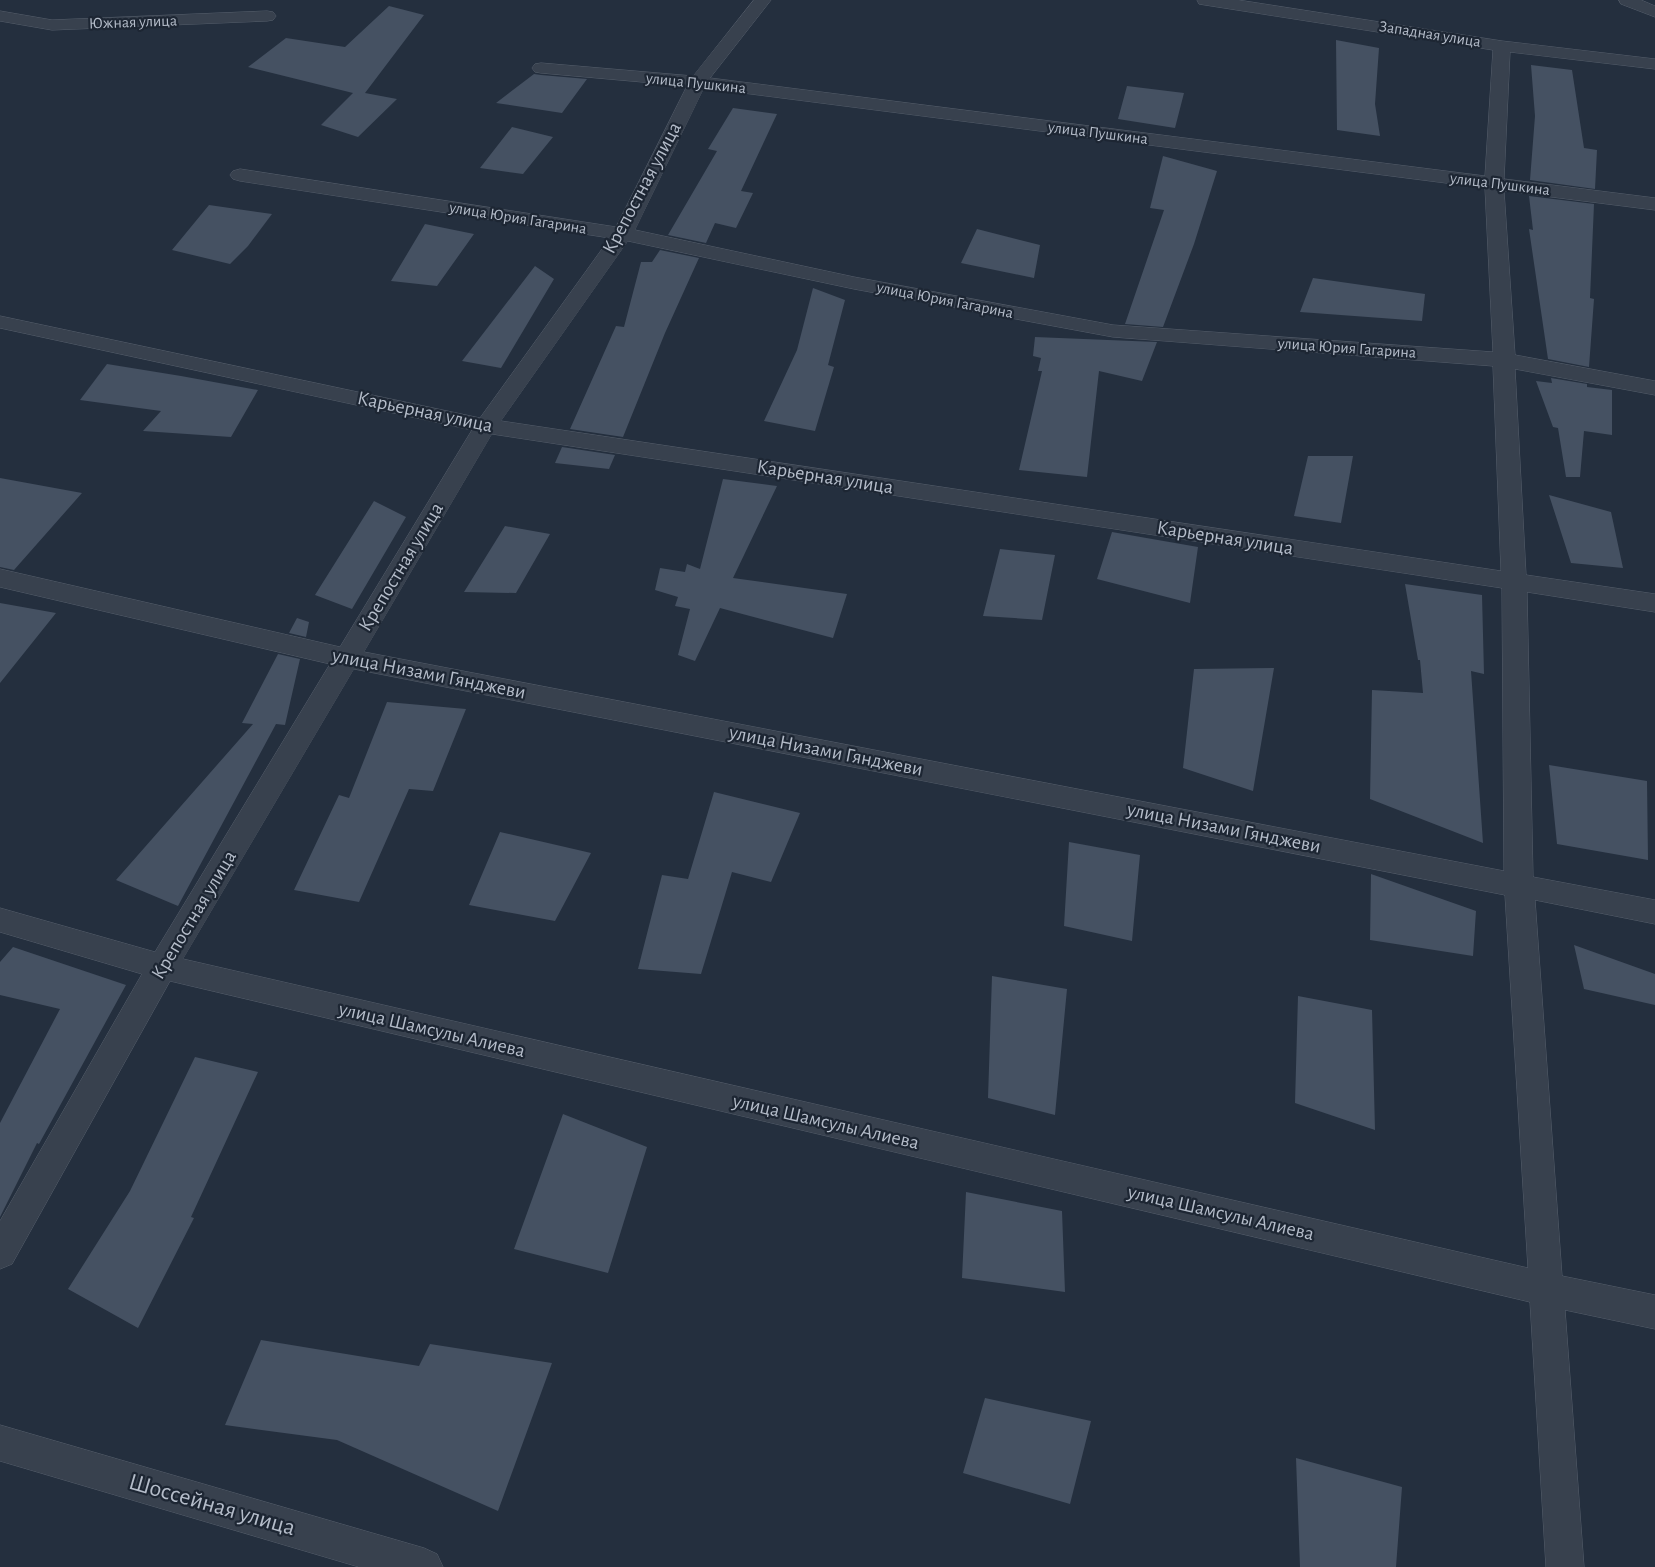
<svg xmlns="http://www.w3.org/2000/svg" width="1655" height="1567" font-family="'Alegreya Sans',sans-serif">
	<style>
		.building { fill: #455162 }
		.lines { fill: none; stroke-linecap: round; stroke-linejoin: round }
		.minor-casing { stroke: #565f6c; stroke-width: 1 }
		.minor { fill: #38414e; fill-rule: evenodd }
		.labels { text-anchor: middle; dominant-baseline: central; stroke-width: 4.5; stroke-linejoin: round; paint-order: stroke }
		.far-street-label { font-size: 16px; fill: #b4bcc9; stroke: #1d2633 }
		.street-label { font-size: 20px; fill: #b4bcc9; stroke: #1d2633 }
		.near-street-label { font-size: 24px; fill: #b4bcc9; stroke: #1d2633 }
	</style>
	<rect width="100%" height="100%" fill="#242f3e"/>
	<path class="building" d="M 389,6 L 424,15 L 365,93 L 397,99 L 358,137 L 321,125 L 353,93 L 248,67 L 286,38 L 345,47 Z
		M 1336,40 L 1379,48 L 1375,104 L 1380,136 L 1337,130 Z
		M 1531,65 L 1572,70 L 1584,148 L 1597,150 L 1595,189 L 1530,180 L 1535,116 Z
		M 534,74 L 541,75 L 587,79 L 562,113 L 496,103 Z
		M 1127,86 L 1184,93 L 1175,128 L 1118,119 Z
		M 733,108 L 777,114 L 741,191 L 753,193 L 736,228 L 715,223 L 706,243 L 668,235 L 717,151 L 708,149 Z
		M 512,127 L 553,137 L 523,174 L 480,168 Z
		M 1163,156 L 1217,171 L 1194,244 L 1163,327 L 1125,324 L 1164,210 L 1150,208 Z
		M 1529,196 L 1594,204 L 1590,298 L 1594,299 L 1589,367 L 1548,359 L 1529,229 L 1533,230 Z
		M 209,205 L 272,214 L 248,246 L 230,264 L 172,250 Z
		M 425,224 L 474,234 L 437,286 L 391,281 Z
		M 977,229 L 1040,245 L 1034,278 L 961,263 Z
		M 660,250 L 699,258 L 665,333 L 623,437 L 570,429 L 616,326 L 624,327 L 641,262 L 652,262 Z
		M 535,266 L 554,279 L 501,368 L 462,361 Z
		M 1313,278 L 1425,294 L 1422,321 L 1300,312 Z
		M 813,288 L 845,300 L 828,365 L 834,367 L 815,431 L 764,421 L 797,350 Z
		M 1035,337 L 1157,342 L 1142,381 L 1099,371 L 1087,477 L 1019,470 L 1042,371 L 1038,371 L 1041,358 L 1033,356 Z
		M 107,364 L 181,376 L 258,390 L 231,437 L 143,431 L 161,411 L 80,400 Z
		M 1551,378 L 1587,384 L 1587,387 L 1612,390 L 1612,435 L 1584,431 L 1580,477 L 1566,477 L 1558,428 L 1553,427 L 1536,381 L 1552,383 Z
		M 562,447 L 615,455 L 609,469 L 555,463 Z
		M 1308,456 L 1353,456 L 1341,523 L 1294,516 Z
		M 0,478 L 82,493 L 14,570 L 0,567 Z
		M 723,479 L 777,486 L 733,578 L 847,594 L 833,638 L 720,608 L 695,661 L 678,655 L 690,609 L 675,606 L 678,597 L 655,590 L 660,568 L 685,572 L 687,564 L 700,569 Z
		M 1549,495 L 1611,512 L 1623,568 L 1571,563 Z
		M 374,501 L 406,517 L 352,609 L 315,595 Z
		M 505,526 L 550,534 L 516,593 L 464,592 Z
		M 1112,532 L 1198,547 L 1190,603 L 1097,579 Z
		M 1000,549 L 1055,555 L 1042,620 L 983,616 Z
		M 1405,584 L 1482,595 L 1484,674 L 1471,671 L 1483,843 L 1370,799 L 1372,690 L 1423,693 L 1420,660 L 1418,660 Z
		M 0,603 L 56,613 L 0,683 Z
		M 297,618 L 309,622 L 306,637 L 289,633 Z
		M 278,654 L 300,659 L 285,725 L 276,724 L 178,906 L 116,880 L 253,724 L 242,723 Z
		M 1274,668 L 1253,791 L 1183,768 L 1194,669 Z
		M 387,702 L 466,709 L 433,791 L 409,789 L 359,902 L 294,890 L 339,795 L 349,798 Z
		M 1549,765 L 1647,781 L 1648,860 L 1557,844 Z
		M 714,792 L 800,813 L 771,882 L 732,872 L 701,974 L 638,969 L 662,875 L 688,879 Z
		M 500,832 L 591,853 L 555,921 L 469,905 Z
		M 1069,842 L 1140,855 L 1132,941 L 1064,926 Z
		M 1371,874 L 1476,911 L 1473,956 L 1370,940 Z
		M 1574,945 L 1655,974 L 1655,1005 L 1584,989 Z
		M 13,947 L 126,985 L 39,1144 L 37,1143 L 0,1217 L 0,1123 L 60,1009 L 0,995 L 0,962 Z
		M 992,976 L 1067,989 L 1055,1115 L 988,1098 Z
		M 1298,996 L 1372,1010 L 1375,1130 L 1295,1103 Z
		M 195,1057 L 258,1072 L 191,1217 L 194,1218 L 138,1328 L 68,1289 L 130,1191 Z
		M 563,1114 L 647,1147 L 608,1273 L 514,1249 Z
		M 966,1192 L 1062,1211 L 1065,1292 L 962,1278 Z
		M 261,1340 L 419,1366 L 430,1344 L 552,1363 L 498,1511 L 337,1440 L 225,1425 Z
		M 985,1398 L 1091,1421 L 1070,1504 L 963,1473 Z
		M 1296,1458 L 1402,1487 L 1396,1567 L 1300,1567 Z"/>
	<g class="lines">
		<defs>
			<path id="minor" d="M 754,0 L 771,0 L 710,78 L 1485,176 L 1493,50 L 1205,5 L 1199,4 L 1197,0 L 1238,0 L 1502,41 L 1655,59 L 1655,69 L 1510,52 L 1504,179 L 1655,198 L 1655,210 L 1504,191 L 1515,355 L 1655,381 L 1655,395 L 1515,369 L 1526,575 L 1655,594 L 1655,612 L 1527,592 L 1533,877 L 1655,900 L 1655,924 L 1535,900 L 1562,1276 L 1655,1295 L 1655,1329 L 1565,1310 L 1584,1567 L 1546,1567 L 1530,1302 L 170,981 L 12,1264 L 0,1269 L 0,1221 L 142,974 L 0,932 L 0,908 L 155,952 L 330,664 L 0,587 L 0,569 L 340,647 L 472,430 L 0,328 L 0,316 L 480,418 L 610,238 L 240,181 L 233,179 L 230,175 L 233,171 L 240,169 L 616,227 L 687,86 L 541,73 L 535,72 L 532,68 L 535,64 L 541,63 L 693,76 ZM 704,88 L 1485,188 L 1493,352 L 1113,325 L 854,277 L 635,230 ZM 628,241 L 854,289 L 1113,337 L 1493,366 L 1501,571 L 501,421 ZM 492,434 L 1502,588 L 1504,871 L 364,652 ZM 354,669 L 1505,895 L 1528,1268 L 183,959 Z
				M 1619,0 L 1641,0 L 1655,6 L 1655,17 L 1621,4 Z
				M 0,11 L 52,20 L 267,11 L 273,12 L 276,16 L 273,20 L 267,21 L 52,30 L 0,21 Z
				M 0,1425 L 424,1548 L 437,1554 L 443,1567 L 359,1567 L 0,1461 Z"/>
		</defs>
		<use href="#minor" class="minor-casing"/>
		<use href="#minor" class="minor"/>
	</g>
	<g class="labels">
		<g class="far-street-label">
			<text transform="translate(133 22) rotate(-2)">Южная улица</text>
			<text transform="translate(1430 34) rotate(9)">Западная улица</text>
			<text transform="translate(696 83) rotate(6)">улица Пушкина</text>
			<text transform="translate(1098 133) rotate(7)">улица Пушкина</text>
			<text transform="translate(1500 184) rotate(7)">улица Пушкина</text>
			<text transform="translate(518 218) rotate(9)">улица Юрия Гагарина</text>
			<text transform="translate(945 300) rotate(11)">улица Юрия Гагарина</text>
			<text transform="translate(1347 348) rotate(4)">улица Юрия Гагарина</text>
		</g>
		<g class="street-label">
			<text transform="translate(642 188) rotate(-62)">Крепостная улица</text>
			<text transform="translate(425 412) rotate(12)">Карьерная улица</text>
			<text transform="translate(825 477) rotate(9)">Карьерная улица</text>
			<text transform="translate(1225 538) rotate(9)">Карьерная улица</text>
			<text transform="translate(401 567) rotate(-59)">Крепостная улица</text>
			<text transform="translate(429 674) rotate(11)">улица Низами Гянджеви</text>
			<text transform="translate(826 751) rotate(11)">улица Низами Гянджеви</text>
			<text transform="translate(1224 828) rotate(11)">улица Низами Гянджеви</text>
			<text transform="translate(194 915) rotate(-59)">Крепостная улица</text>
			<text transform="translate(432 1030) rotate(13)">улица Шамсулы Алиева</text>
			<text transform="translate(826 1122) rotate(13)">улица Шамсулы Алиева</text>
			<text transform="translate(1221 1213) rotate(13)">улица Шамсулы Алиева</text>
		</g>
		<g class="near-street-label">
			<text transform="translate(212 1505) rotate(16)">Шоссейная улица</text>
		</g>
	</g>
</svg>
